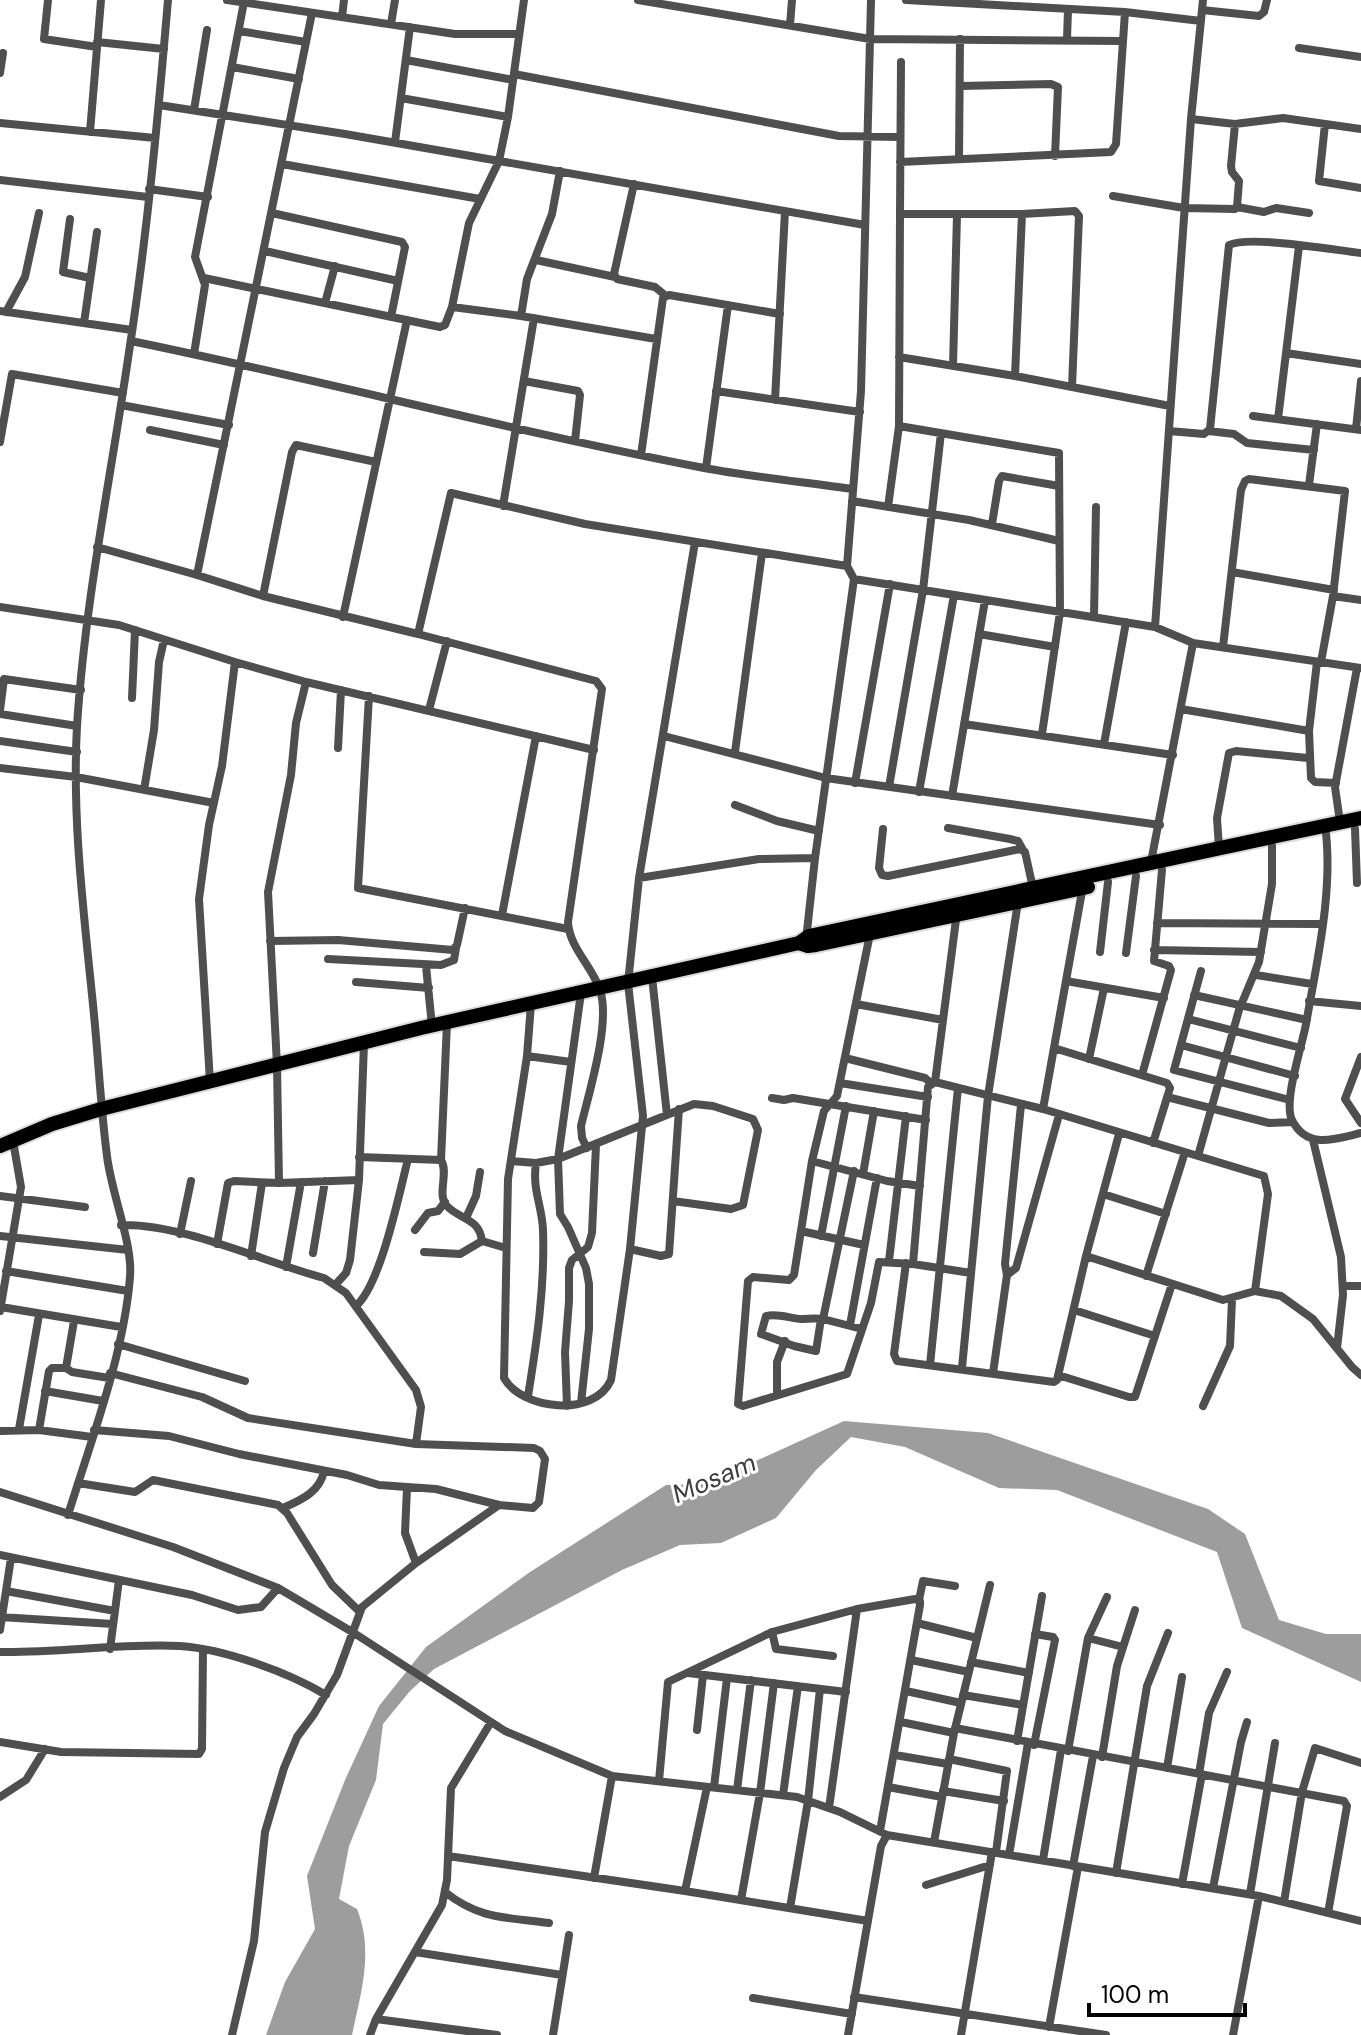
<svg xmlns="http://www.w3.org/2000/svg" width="1361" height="2035" font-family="'DM Sans',sans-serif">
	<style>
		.water { fill: #9d9d9d }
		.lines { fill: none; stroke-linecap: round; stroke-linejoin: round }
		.trunk-casing { stroke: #dbdbdb; stroke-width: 18 }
		.minor { stroke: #4f4f4f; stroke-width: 8 }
		.trunk { stroke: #000; stroke-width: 14 }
		.labels { text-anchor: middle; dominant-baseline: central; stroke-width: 6; stroke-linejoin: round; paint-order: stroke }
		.water-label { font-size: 26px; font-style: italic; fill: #3e3e3e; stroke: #fff }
	</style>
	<rect width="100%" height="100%" fill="#fff"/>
	<path class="water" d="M 844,1421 L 988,1433 L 1208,1509 L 1245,1534 L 1279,1620 L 1326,1634 L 1361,1634 L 1361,1682 L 1242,1628 L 1217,1552 L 1057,1490 L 999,1488 L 905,1447 L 851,1437 L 816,1470 L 776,1518 L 721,1543 L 680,1545 L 622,1570 L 434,1669 L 410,1691 L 383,1724 L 376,1780 L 349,1846 L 339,1899 L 357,1909 C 374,1951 361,1992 352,2035 L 266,2035 L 285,1982 L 315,1929 L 307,1876 L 345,1780 L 379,1706 L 426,1647 L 530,1572 L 666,1485 L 705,1484 Z"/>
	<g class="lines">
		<defs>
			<path id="trunk" d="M 799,943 L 808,946 L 816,945 L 1088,887
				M 0,1146 L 52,1124 L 101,1109 L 421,1028 L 799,943 L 809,936 L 1361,818"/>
		</defs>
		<use href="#trunk" class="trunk-casing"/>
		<path class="minor" d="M 48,0 L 44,39 L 97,47
			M 227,0 L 455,34 L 519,34
			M 638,0 L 870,39 L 1123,41
			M 906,0 L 1125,12 L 1201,21
			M 1202,10 L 1259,16 L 1264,12 L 1267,0
			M 342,17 L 344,0
			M 391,24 L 395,0
			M 790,25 L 792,0
			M 239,31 L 306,42
			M 1067,39 L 1068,10
			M 97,42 L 164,49
			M 1299,48 L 1361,57
			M 406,60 L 513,80
			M 232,67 L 299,79
			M 0,73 L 3,53
			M 514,74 L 839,136 L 900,137
			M 960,86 L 1051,84 L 1058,87 L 1055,156
			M 401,98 L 508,117
			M 159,105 L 345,134 L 865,225
			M 194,110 L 207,30
			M 1191,119 L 1235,124 L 1283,118 L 1361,129
			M 0,123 L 155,138
			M 1325,124 L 1319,181 L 1361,188
			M 90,132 L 101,0
			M 395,142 L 410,27
			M 959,159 L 960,39
			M 900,162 L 1111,152 L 1116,144 L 1125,12
			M 282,164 L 480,199
			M 0,180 L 148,197
			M 634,184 L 614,274 L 617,279 L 655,287 L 666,296
			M 149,189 L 208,197
			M 1113,196 L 1184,208 L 1235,209 L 1237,207 L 1239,181 L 1232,172 L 1231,166 L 1235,124
			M 1237,207 L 1264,212 L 1276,208 L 1309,213
			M 272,213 L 402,242 L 405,247 L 391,317
			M 900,214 L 901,62
			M 1022,214 L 1075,211 L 1079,216 L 1072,387
			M 70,219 L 63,272 L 90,278
			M 265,251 L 398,281
			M 536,260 L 615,277
			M 204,278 L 440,327 L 445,325 L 452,307 L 469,223 L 499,161 L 508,117 L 524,0
			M 325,303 L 335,266
			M 452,307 L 521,316 L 656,339
			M 0,311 L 132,330
			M 6,312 L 25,277 L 39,213
			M 521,316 L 527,279 L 552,214 L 560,171
			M 84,323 L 97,232
			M 131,341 C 322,380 511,431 704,468 C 753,477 804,482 853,489
			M 1286,353 L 1361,364
			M 194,354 L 205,285 L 195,257 L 244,2
			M 899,357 L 1015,376
			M 953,366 L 957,215
			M 524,381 L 578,391 L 580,395 L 575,441
			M 716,391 L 860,412
			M 775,400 L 785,211
			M 121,405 L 229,425
			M 1253,416 L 1361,430
			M 1278,419 L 1299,246
			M 1356,429 L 1361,381
			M 150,430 L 224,445
			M 1169,431 L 1204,434 L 1210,429 L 1229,245 C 1249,235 1334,250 1361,253
			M 1209,431 L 1234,434 L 1247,443 L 1314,450
			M 0,442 L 12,374 L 123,393
			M 641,455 L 663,298 L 669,295 L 780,314
			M 706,468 L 728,305
			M 1309,485 L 1317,424
			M 852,501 L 969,520 L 1059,541
			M 503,506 L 534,318
			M 888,507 L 899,426
			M 992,524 L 999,481 L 1002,476 L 1059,486
			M 97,547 L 197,575 L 263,596 L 418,634 L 451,493 L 585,524 L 847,566 L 854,579
			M 847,566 L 861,391 L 871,0
			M 1232,572 L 1334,590
			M 197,575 L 312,13
			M 263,596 L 292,452 L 296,445 L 376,462
			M 0,607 L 119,625 L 235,662
			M 343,617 L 407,320
			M 1094,617 L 1096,507
			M 1155,627 L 1191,119 L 1203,0
			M 418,634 L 596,681 L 602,689 L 568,922 C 569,947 592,966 600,990 C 611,1023 589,1092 581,1126 L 582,1138 L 587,1148
			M 979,634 L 1055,647
			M 1193,643 L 1361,668
			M 1223,647 L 1241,490 L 1245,481 L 1249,479 L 1345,491 L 1333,596
			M 1317,662 L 1309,731 L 1311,778 L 1315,782 L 1336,783
			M 1321,662 L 1333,596 L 1361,600
			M 306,682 L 296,723 L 291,775 L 268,892 L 277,1065 L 279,1183 L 359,1180 L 350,1260 L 346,1273 L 336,1284
			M 369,696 L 358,888 L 568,929
			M 132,698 L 135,630
			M 1181,709 L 1309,731
			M 0,710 L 4,679 L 81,690
			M 429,710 L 447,641
			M 0,714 L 77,726
			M 964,724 L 1173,755
			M 1042,734 L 1060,612 L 1059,453 L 899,426 L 900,214 L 1022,214 L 1015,376 L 1170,406
			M 664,736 L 826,778 L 1160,825
			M 0,741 L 77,752
			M 1104,744 L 1126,622
			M 338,748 L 341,690
			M 735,752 L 762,553
			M 0,768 L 76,777 L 214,803
			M 855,783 L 890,584
			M 889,787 L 923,590 L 941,433
			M 144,790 L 154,730 L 159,662 L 164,640
			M 919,792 L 954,595
			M 952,796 L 985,600
			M 735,805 L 777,821 L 819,831
			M 1340,822 L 1335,787 L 1357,668
			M 1325,825 C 1334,889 1317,961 1306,1024 C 1302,1046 1283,1102 1292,1120 C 1307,1150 1335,1139 1361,1133
			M 948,828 L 1010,839 L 1018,841 L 1023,850
			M 883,829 L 879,868 L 882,875 L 888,876 L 1020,849 L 1025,852 L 1033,888
			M 1355,829 L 1357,883
			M 1219,848 L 1217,818 L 1229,753 L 1236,751 L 1308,758
			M 639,878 L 759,859 L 815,858
			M 1083,886 L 1043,1109 L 1264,1176 L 1268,1194 L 1255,1291
			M 957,912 L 935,1082 L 1043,1109
			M 502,915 L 536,736
			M 1157,923 L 1322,924
			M 870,934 L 837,1096 L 824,1111 L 812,1161 L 794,1275 L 789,1280 L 753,1277 L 748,1281 L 738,1404 L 743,1406 L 847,1374 L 871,1303 L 879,1262 L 913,1264
			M 806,940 L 815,858 L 854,579 L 1155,627 L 1193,643 L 1151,862
			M 270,941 L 338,940 L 453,950 L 457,945 L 465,908
			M 1154,950 L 1261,952
			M 1100,952 L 1108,882
			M 1126,953 L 1136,876
			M 328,959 L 441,965 L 454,960 L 456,948
			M 426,966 L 432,1026
			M 1201,971 L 1174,1070 L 1290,1100
			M 1256,975 L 1312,984
			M 652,977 L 667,1115
			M 1066,981 L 1164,998
			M 356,982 L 429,988
			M 1194,995 L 1307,1020
			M 1309,1001 L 1361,1006
			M 531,1004 L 527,1056 L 508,1179 L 504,1378 C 522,1410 594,1418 611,1380 L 630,1249 L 643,1116 L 628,983 L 639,878 L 695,542
			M 856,1004 L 943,1020
			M 1188,1019 L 1301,1048
			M 1181,1045 L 1295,1076
			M 1054,1048 L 1167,1083 L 1170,1088 L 1153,1143
			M 527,1056 L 571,1062
			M 1361,1057 L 1345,1099 L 1361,1123
			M 845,1058 L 925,1078 L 931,1083
			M 1089,1059 L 1104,988
			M 1142,1075 L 1171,970 L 1169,966 L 1154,961 L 1162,870
			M 210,1082 L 199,899 L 209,825 L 222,766 L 235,662 L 306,682 L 594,750
			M 935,1082 L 928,1087 L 913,1264 L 971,1273
			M 840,1083 L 928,1097
			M 1167,1097 L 1269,1123 L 1293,1122
			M 772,1098 L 784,1100 L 793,1098 L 926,1120
			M 1313,1140 L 1341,1257 L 1343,1295 L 1337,1348
			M 1198,1156 L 1239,1010 L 1259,962 L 1272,884 L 1272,846
			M 359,1157 L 441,1160 L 447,1023
			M 441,1160 C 449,1173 437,1193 446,1205 C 459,1220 479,1217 482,1241 L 506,1248
			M 511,1161 L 536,1163 L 558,1159 L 694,1104 L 713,1106 L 753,1119 L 758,1130 L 743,1205 L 731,1209 L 673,1201
			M 812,1161 L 887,1181 L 920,1186
			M 863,1174 L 874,1111
			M 359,1180 L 364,1043
			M 1103,1194 L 1166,1214
			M 0,1196 L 85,1207
			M 466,1218 L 476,1196 L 480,1172
			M 121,1225 C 181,1223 264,1262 324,1278 L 346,1293 L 416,1390 L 421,1407 L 416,1444
			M 415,1230 L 428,1213 L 438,1211 L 445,1202
			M 801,1231 L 864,1245
			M 180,1234 L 191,1181
			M 0,1236 L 128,1250
			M 821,1236 L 846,1106
			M 217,1244 L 228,1183 L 234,1181 L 279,1183
			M 630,1249 L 661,1256 L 669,1254 L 679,1109
			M 424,1252 L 460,1254 L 482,1241
			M 313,1253 L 325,1181
			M 251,1256 L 262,1183
			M 1086,1256 L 1223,1300 L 1255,1291 L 1281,1296 L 1313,1319 L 1352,1367 L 1361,1375
			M 889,1261 L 906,1116
			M 906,1263 L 894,1354 L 897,1361 L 1054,1382 L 1057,1380 L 1086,1256 L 1119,1134
			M 286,1267 L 301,1182
			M 6,1271 L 128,1291
			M 1007,1275 L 1016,1268 L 1059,1115
			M 1146,1276 L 1185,1152
			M 1343,1286 L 1361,1286
			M 356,1306 C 381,1284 399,1194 408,1159
			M 1,1307 L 121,1327
			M 1074,1310 L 1155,1336
			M 0,1311 L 21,1187 L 13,1141
			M 821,1319 L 816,1351 L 794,1346 L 761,1334 L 766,1316 C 777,1313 789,1318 801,1319 C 808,1319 815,1318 823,1319 L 862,1329
			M 823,1319 L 854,1171
			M 74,1321 L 66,1368 L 72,1372 L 109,1378
			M 850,1325 L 877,1178
			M 118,1344 L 245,1381
			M 930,1365 L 958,1088
			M 962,1368 L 988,1096 L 1018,902
			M 993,1373 L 1007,1275 L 1005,1264 L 1021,1105
			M 1058,1375 L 1129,1397 L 1135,1397 L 1172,1284
			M 45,1391 L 103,1401
			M 777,1394 L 777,1362 L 785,1341
			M 528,1396 C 537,1341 545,1286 543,1230 C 542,1205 532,1190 536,1163
			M 581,1403 L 589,1329 L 589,1284 L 586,1268 L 568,1227 L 560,1214 L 558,1159 L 581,993
			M 567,1406 L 565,1352 L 569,1301 L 569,1268 L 572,1260 L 588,1247 L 592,1233 L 596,1145
			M 1203,1406 L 1230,1346 L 1232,1299
			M 19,1429 L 39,1315
			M 39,1430 L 49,1371 L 52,1368 L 66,1368
			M 94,1430 L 169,1436 L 239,1454 L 347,1475 L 379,1485 L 436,1489 L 499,1505 L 533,1508 L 539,1502 L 545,1459 L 540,1451 L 534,1448 L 416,1444 L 248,1418 L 202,1397 L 110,1373
			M 0,1431 L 39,1430 L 92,1437
			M 78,1483 L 135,1492 L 153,1480 L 278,1505 L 287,1513 L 332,1585 L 360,1612
			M 407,1488 L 405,1533 L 416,1563
			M 0,1492 L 173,1547 L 278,1588 L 354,1633 L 505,1731 L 612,1776 L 797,1797 L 840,1812 L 887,1835 L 1259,1896 L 1361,1921
			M 283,1508 C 301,1500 320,1492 324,1471
			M 68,1515 C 91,1441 124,1354 130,1277 C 133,1244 111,1192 107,1156 C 100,1103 98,1049 92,995 C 83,906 72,816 77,726 C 85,600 111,477 129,352 C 147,236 158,117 168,0
			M 0,1555 L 192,1595 L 238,1610 L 261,1607 L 278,1588
			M 6,1591 L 115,1611
			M 919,1600 L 923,1581 L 955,1586
			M 0,1617 L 113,1624
			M 917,1623 L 977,1638
			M 0,1630 L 11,1558
			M 772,1632 L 776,1649 L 833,1656
			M 1088,1638 L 1123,1647
			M 110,1649 L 119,1580
			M 0,1652 C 60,1653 121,1643 180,1646 C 224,1649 288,1672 326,1695
			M 911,1660 L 969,1672
			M 971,1662 L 1029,1673
			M 688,1673 L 846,1692
			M 906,1691 L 961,1703
			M 963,1695 L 1023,1705
			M 901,1722 L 954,1733
			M 955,1728 L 1344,1801 L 1347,1806 L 1328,1913
			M 697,1730 L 703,1675
			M 1017,1741 L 1042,1596
			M 0,1742 L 61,1752 L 199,1754 L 202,1749 L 203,1649
			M 1034,1745 L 1055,1640 L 1053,1637 L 1035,1634
			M 1068,1751 L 1088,1638 L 1107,1597
			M 895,1755 L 948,1764
			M 1102,1757 L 1117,1666 L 1135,1610
			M 949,1759 L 1007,1771 L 996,1852
			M 1167,1768 L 1182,1677
			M 1199,1774 L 1209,1713 L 1227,1672
			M 659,1781 L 668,1682 L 772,1632 L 857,1609 L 915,1599 L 920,1601 L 920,1605 L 880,1831
			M 714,1787 L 727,1678
			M 888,1787 L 942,1797
			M 737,1790 L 751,1680
			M 943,1791 L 1004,1801
			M 783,1795 L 798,1686
			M 0,1797 L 26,1780 L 45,1749
			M 829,1808 L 857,1609
			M 934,1842 L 954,1733 L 990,1585
			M 1009,1855 L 1028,1743
			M 448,1856 L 685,1891 L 868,1921
			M 1043,1860 L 1061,1750
			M 1073,1866 L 1093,1756
			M 1116,1873 L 1147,1686 L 1168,1633
			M 594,1878 L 612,1776
			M 1182,1884 L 1202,1774
			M 926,1885 L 990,1865
			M 1213,1888 L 1241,1742 L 1247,1722
			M 685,1891 L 707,1787
			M 445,1892 C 480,1920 507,1917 549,1923
			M 1250,1894 L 1275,1743
			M 741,1900 L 760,1793 L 774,1683
			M 1284,1902 L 1302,1792 L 1315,1748 L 1361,1763
			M 790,1908 L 808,1801 L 820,1689
			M 415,1952 L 562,1975
			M 854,1997 L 1106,2035
			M 753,1998 L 852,2014
			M 376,2019 L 497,2035
			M 1049,2027 L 1078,1867
			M 232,2035 L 254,1941 L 265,1832 L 284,1768 L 297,1737 L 314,1714 L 337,1675 L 362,1607 L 416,1563 L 499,1505
			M 370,2035 L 376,2019 L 442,1905 L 447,1880 L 451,1788 L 491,1722
			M 553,2035 L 569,1935
			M 848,2035 L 881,1846 L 887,1835
			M 961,2035 L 992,1852
			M 1233,2035 L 1259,1896"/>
		<use href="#trunk" class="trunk"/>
	</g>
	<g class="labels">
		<g class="water-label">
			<text transform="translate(714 1478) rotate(-23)">Mosam</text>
		</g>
	</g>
	<path d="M1089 2003v12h156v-12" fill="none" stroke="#000000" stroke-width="4"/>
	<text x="1101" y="2003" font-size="24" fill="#000000" stroke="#ffffff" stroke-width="6" paint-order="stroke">100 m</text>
</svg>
